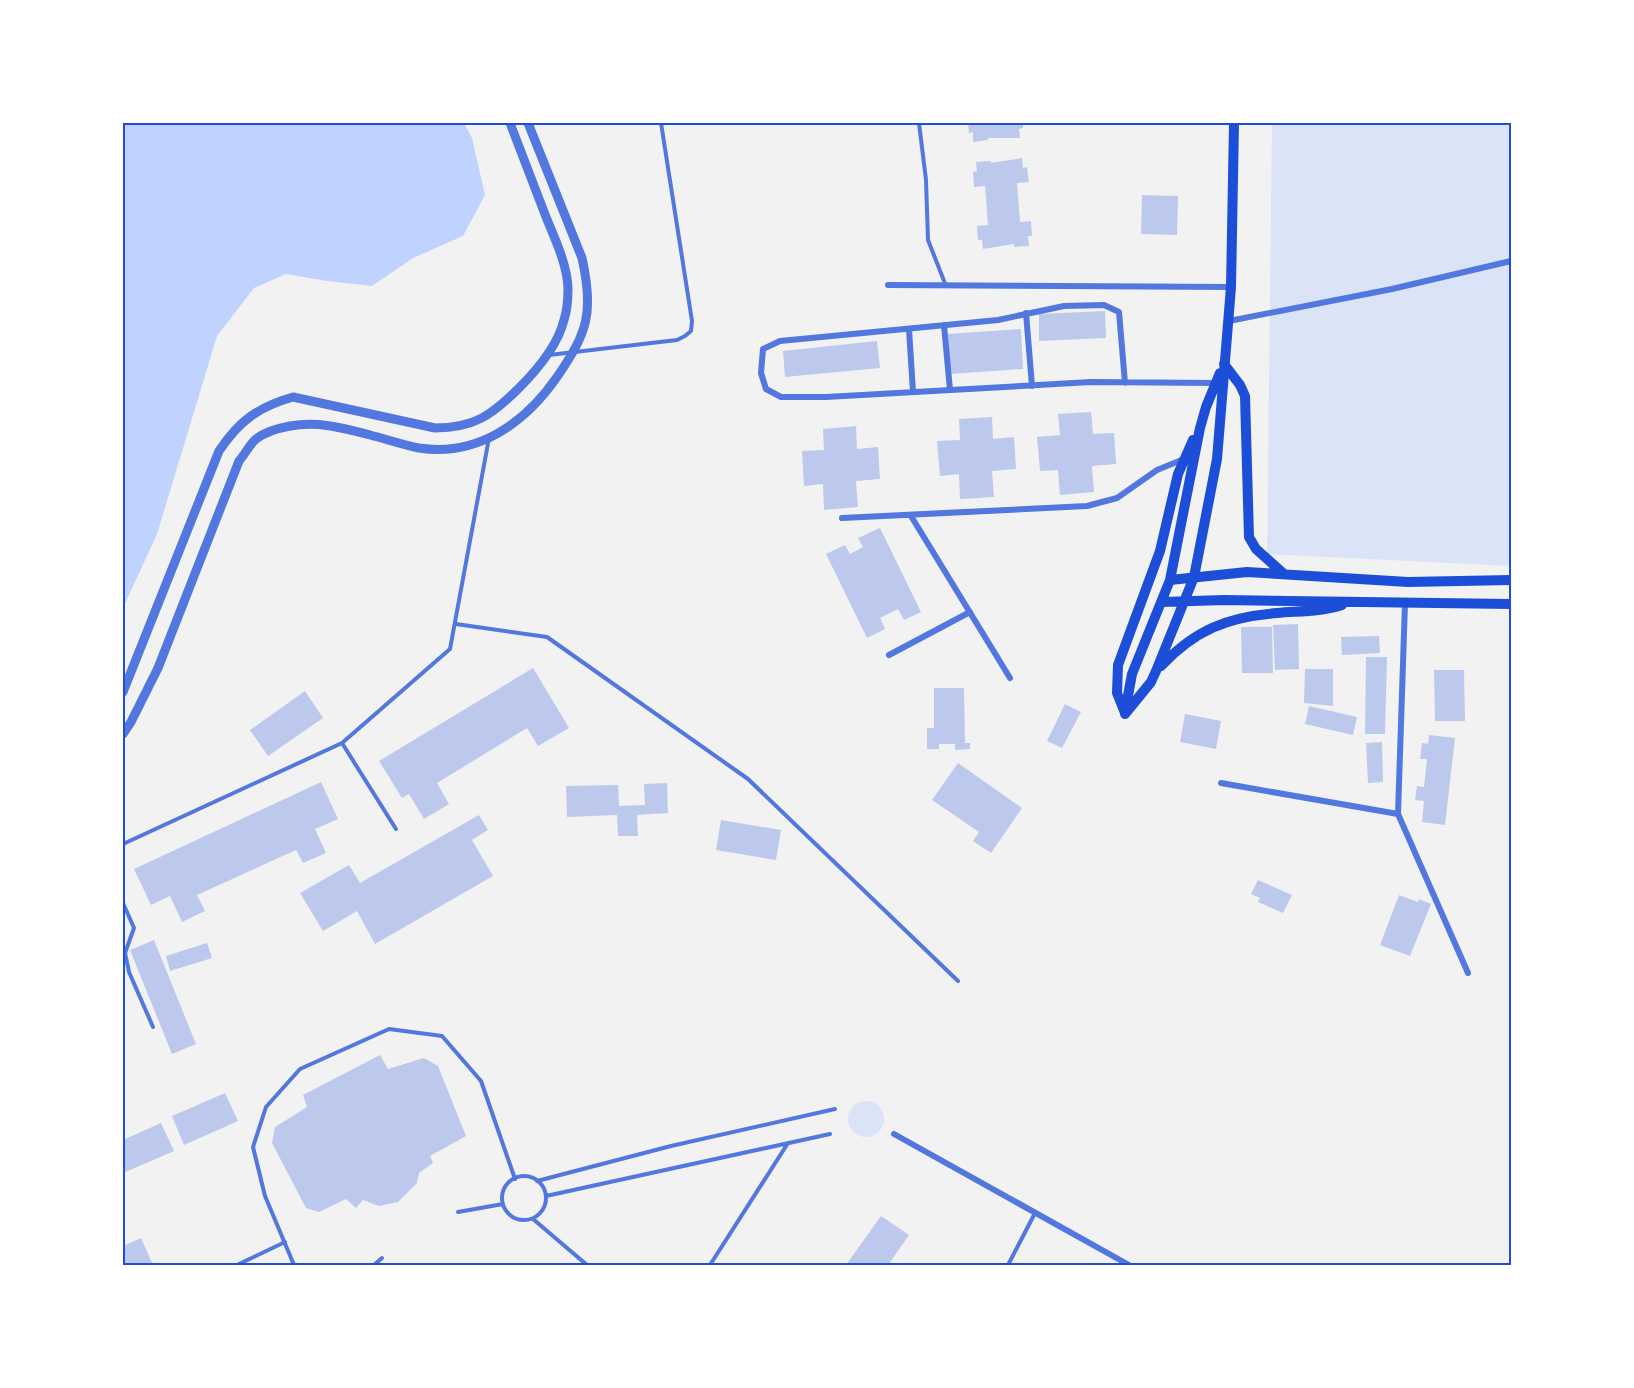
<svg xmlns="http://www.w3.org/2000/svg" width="1634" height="1388" font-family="Lato,sans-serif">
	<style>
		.green { fill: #dbe4f7 }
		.water { fill: #bfd3fe }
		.building { fill: #bdc9ec }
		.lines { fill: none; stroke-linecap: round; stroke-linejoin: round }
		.service { stroke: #5277de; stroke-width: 4 }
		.minor { stroke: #5277de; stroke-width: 6 }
		.tertiary { stroke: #5277de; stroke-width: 9 }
		.secondary { stroke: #1d4ed8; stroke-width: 10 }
		.neatline { fill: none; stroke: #1d4ed8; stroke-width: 2 }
	</style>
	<rect width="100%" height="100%" fill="#f2f2f2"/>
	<path class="green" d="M 1272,123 L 1511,123 L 1511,566 L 1267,554 Z
		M848 1119a18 18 0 1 1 36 0a18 18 0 1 1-36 0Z"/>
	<path class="water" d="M 123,123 L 464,123 L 472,138 L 485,195 L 463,236 L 413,258 L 372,286 L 327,281 L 286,274 L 254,288 L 217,336 L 157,534 L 123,608 Z"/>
	<path class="building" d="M 968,123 L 1023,123 L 1023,128 L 1019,129 L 1020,138 L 988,138 L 988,140 L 973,142 L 973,132 L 969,133 Z
		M 1022,158 L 1023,168 L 1027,167 L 1029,182 L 1017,183 L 1020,222 L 1031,221 L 1032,236 L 1028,236 L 1029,246 L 1014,247 L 1014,244 L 983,249 L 982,240 L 978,240 L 977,226 L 988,225 L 985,186 L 974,187 L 973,172 L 977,171 L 976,162 L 991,161 L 991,163 Z
		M 1142,195 L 1178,196 L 1177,235 L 1141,234 Z
		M 1105,311 L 1106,338 L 1039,341 L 1039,314 Z
		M 1021,329 L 1023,369 L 950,374 L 948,334 Z
		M 877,341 L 880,368 L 785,377 L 783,351 Z
		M 1091,412 L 1093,434 L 1114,433 L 1116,464 L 1092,466 L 1094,492 L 1060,495 L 1058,470 L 1040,471 L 1037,437 L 1060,435 L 1058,414 Z
		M 992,417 L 993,439 L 1014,437 L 1016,469 L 992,471 L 994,497 L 960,499 L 959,474 L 940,476 L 937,441 L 960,440 L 959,419 Z
		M 856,426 L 857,449 L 878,447 L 880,479 L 856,481 L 858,507 L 824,510 L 823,484 L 804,486 L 802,451 L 824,450 L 823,429 Z
		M 880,528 L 921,612 L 904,620 L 898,609 L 880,618 L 885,629 L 867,638 L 826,554 L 845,545 L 850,554 L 863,547 L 858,538 Z
		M 1298,624 L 1299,669 L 1275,670 L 1273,625 Z
		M 1241,627 L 1272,627 L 1273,673 L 1242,673 Z
		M 1379,636 L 1380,653 L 1342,655 L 1341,637 Z
		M 1366,657 L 1387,657 L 1385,734 L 1365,734 Z
		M 533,668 L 569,728 L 538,746 L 527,728 L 437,783 L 449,804 L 424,819 L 409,794 L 402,798 L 379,761 Z
		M 1305,669 L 1333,669 L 1333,706 L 1304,703 Z
		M 1434,670 L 1464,670 L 1465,721 L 1435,721 Z
		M 934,688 L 964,688 L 965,743 L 970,743 L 970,749 L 955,750 L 955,744 L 939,744 L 939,749 L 927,749 L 927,728 L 934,728 Z
		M 305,691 L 323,718 L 268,756 L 250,730 Z
		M 1065,704 L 1081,712 L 1062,748 L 1047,741 Z
		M 1309,706 L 1357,717 L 1353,735 L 1305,724 Z
		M 1185,714 L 1221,721 L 1216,749 L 1180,742 Z
		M 1429,735 L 1455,738 L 1445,825 L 1422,822 L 1424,801 L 1415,800 L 1417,786 L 1424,787 L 1427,759 L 1420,759 L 1422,743 L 1428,744 Z
		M 1382,742 L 1383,782 L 1368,783 L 1366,743 Z
		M 958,763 L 1022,808 L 991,853 L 973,841 L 979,832 L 932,800 Z
		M 321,782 L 338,819 L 315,829 L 326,853 L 303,863 L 296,850 L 197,895 L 205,911 L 182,922 L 170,896 L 151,905 L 134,869 Z
		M 667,783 L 668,813 L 637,815 L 638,836 L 618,836 L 617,815 L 567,817 L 566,786 L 618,785 L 619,806 L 645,805 L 644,784 Z
		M 479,815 L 488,830 L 472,840 L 493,876 L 375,944 L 357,911 L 323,931 L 300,893 L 349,865 L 360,883 Z
		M 721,820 L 781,830 L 776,860 L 716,850 Z
		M 1258,880 L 1292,895 L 1283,913 L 1258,902 L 1260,898 L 1251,894 Z
		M 1399,895 L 1418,902 L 1419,899 L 1431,904 L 1410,956 L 1380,945 Z
		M 154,940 L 196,1044 L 172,1054 L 130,950 Z
		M 207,943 L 212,958 L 170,971 L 166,956 Z
		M 380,1055 L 388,1069 L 424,1058 L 438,1066 L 466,1136 L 430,1156 L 433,1163 L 419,1173 L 417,1183 L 398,1202 L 379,1206 L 363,1200 L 356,1208 L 346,1199 L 319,1212 L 306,1208 L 272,1143 L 275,1127 L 307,1107 L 303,1095 Z
		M 225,1093 L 238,1121 L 184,1145 L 172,1116 Z
		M 161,1123 L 174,1151 L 123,1173 L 123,1140 Z
		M 881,1216 L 909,1235 L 888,1265 L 846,1265 Z
		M 141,1238 L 153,1265 L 123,1265 L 123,1246 Z"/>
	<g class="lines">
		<path class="service" d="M 919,123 L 926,180 L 928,240 L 946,286
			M 549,355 L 677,340 L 685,336 L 691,331 L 692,321 L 661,123
			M 456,624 L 547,637 L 748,779 L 958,981
			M 342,743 L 396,829
			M 123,844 L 342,743 L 450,649 L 489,438
			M 123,903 L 134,928 L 125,953 L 129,972 L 153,1027
			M502 1198a22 22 0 1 1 44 0a22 22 0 1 1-44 0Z
			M 537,1181 L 671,1146 L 835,1109
			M 546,1196 L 830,1134
			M 458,1212 L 503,1204
			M 533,1219 L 587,1265
			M 237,1265 L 285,1242
			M 294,1265 L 265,1196 L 253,1147 L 266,1107 L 300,1069 L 389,1029 L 442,1036 L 481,1081 L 515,1179
			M 374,1265 L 382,1258
			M 710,1265 L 788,1143
			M 1008,1265 L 1035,1213"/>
		<path class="minor" d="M 888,285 L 1231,287
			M 1026,313 L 1032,386
			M 1229,321 L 1392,289 L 1511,261
			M 944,325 L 950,390
			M 909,329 L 913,392
			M 1125,383 L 1119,312 L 1104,305 L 1064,306 L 998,320 L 780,341 L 763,349 L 761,373 L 766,389 L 781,397 L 826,397 L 1091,382 L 1216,383
			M 911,516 L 1010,678
			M 842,518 L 1087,506 L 1117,498 L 1157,470 L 1184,459
			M 1405,603 L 1398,814 L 1468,973
			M 889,655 L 970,612
			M 1221,783 L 1398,814
			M 894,1134 L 1129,1265"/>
		<path class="tertiary" d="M 123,692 L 219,451 C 239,421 258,407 293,397 L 435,428 C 474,428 492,415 519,388 C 537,370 558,345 564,320 C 567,311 568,297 568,288 C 567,264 555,239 546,217 C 534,186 522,154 510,123
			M 123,734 L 131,722 L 158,668 L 239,461 C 245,454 250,444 256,439 C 265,432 279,428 290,426 C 318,421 343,428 370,435 C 386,439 403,445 419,448 C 478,457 525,423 557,377 C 588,332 594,312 582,258 L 528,123"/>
		<path class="secondary" d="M 1224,364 L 1240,385 L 1245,396 L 1249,537 L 1256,549 L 1284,574
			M 1170,580 L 1247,572 L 1408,582 L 1511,580
			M 1162,602 L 1224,600 L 1511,604
			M 1161,666 C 1195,630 1227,617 1277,613 C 1299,611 1321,612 1342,605
			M 1125,712 L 1132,674 L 1170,580 L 1200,428 L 1206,407 L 1220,373
			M 1125,713 L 1117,693 L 1118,665 L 1160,551 L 1178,474 L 1193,440
			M 1125,714 L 1151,682 L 1156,671 L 1194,577 L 1217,459 L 1231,287 L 1234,123"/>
	</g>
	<rect width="1634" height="1388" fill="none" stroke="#ffffff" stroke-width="249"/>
	<rect x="124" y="124" width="1386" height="1140" class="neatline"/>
</svg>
